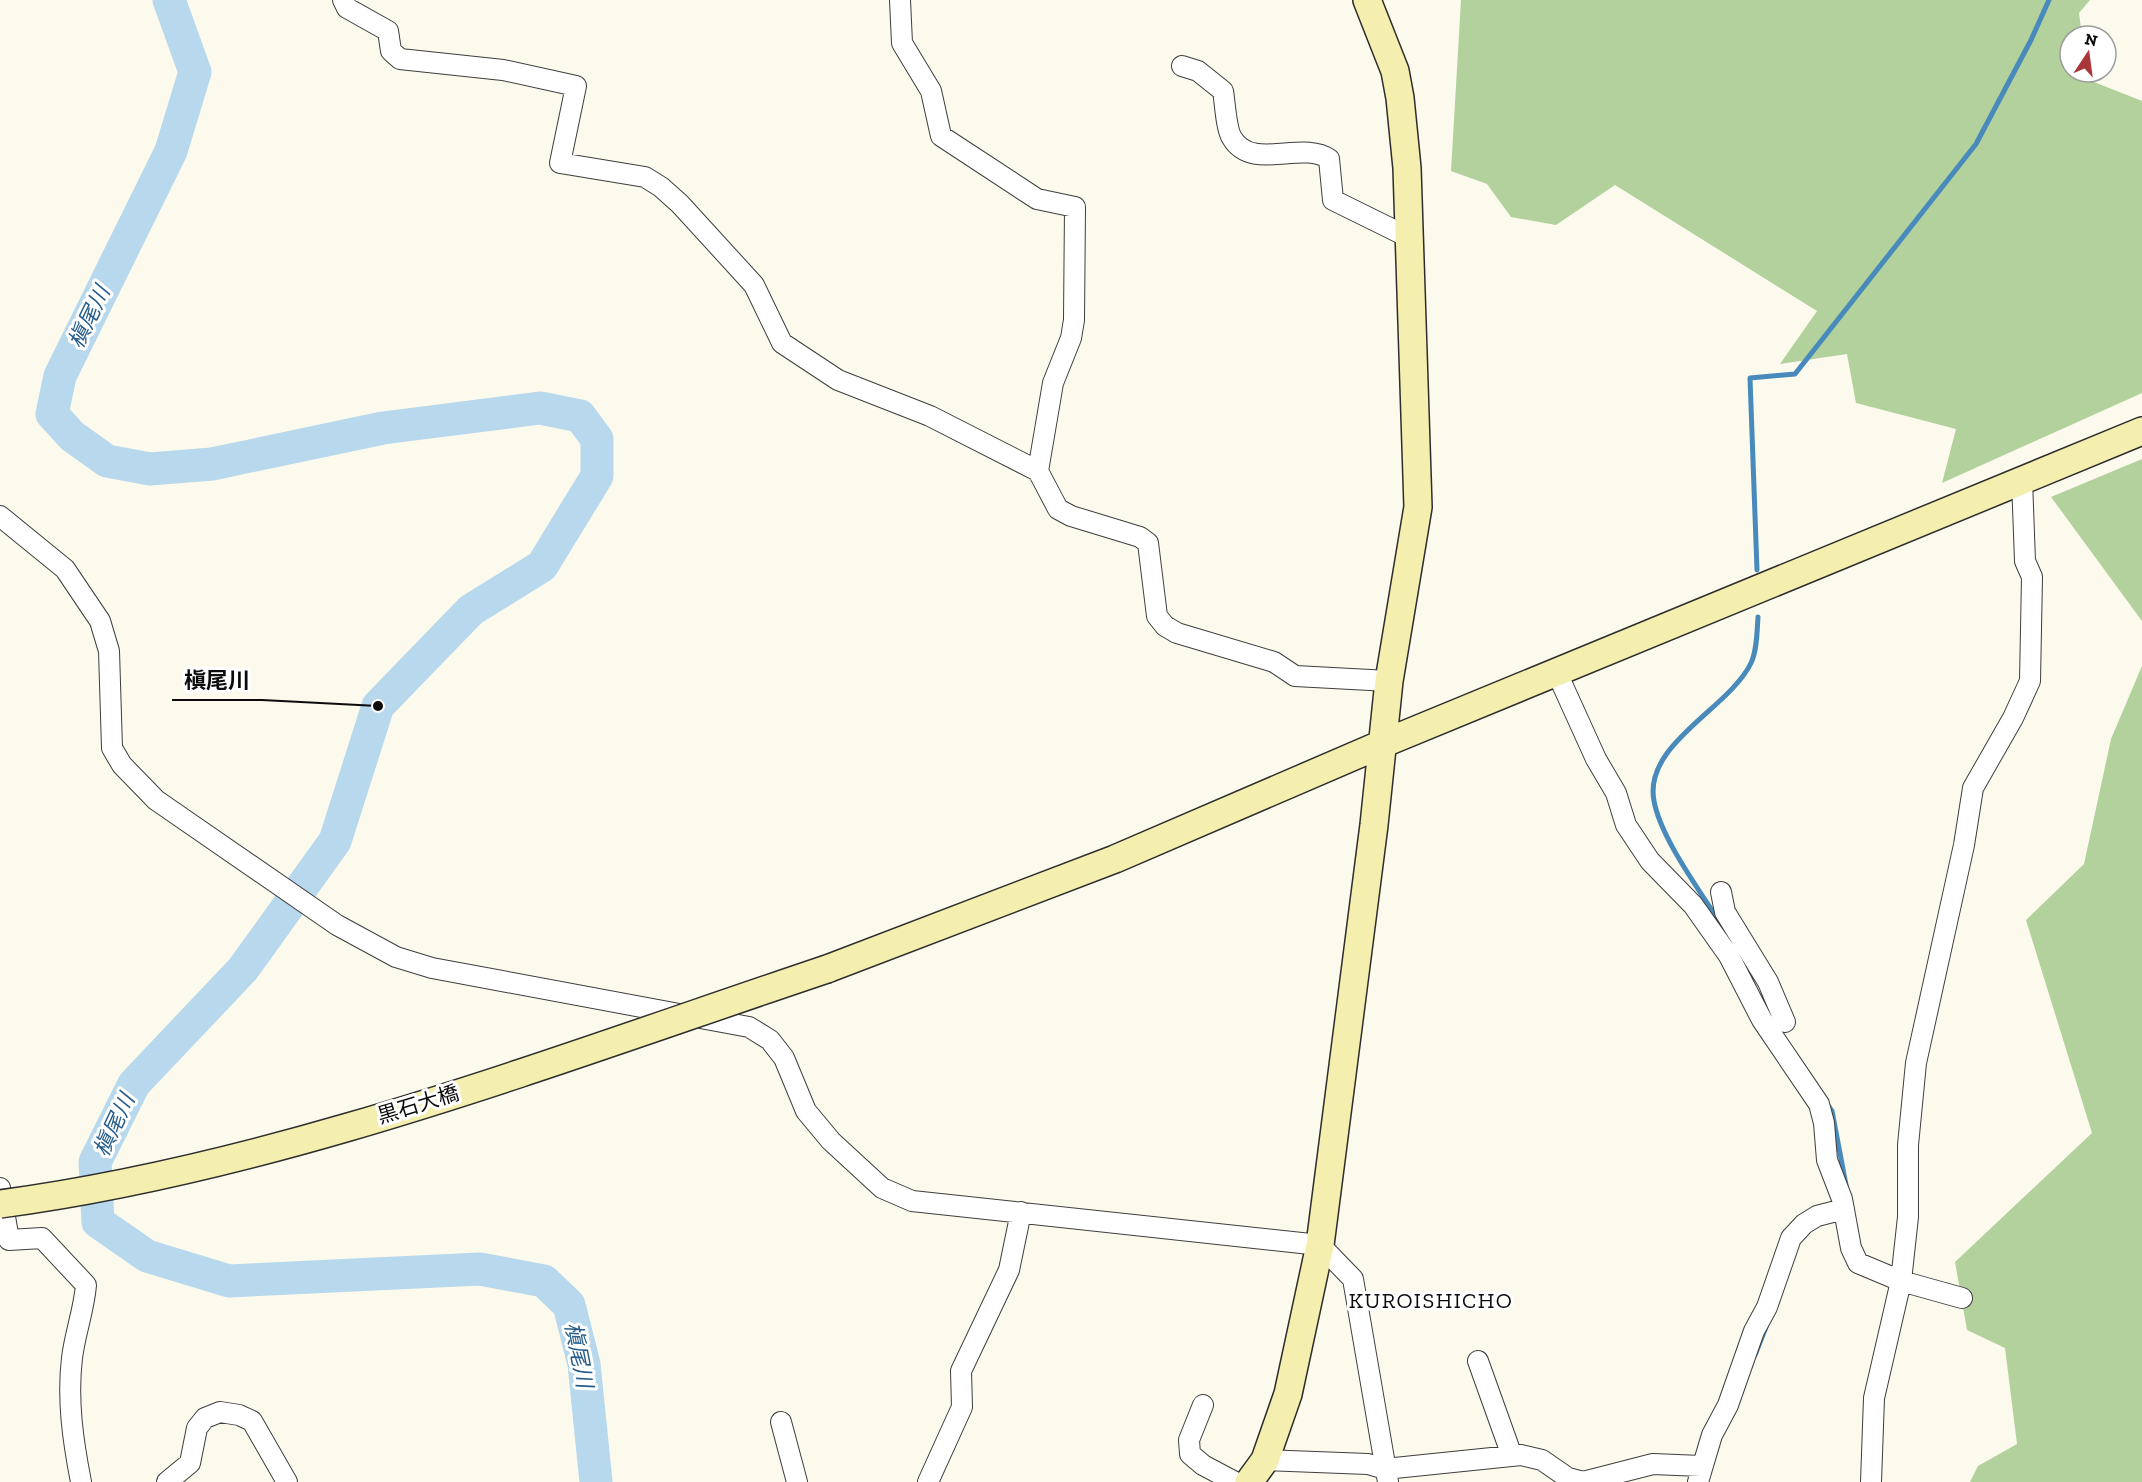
<svg xmlns="http://www.w3.org/2000/svg" width="2142" height="1482" font-family="'Zilla Slab','Noto Sans JP',serif">
	<style>
		.forest { fill: #b2d19c }
		.lines { fill: none; stroke-linecap: round; stroke-linejoin: round }
		.stream { stroke: #488abb; stroke-width: 5 }
		.river { stroke: #b7d8ed; stroke-width: 33 }
		.street-casing { stroke: #3e3e3e; stroke-width: 22 }
		.secondary-casing { stroke: #2d2d2d; stroke-width: 30 }
		.street { stroke: #fff; stroke-width: 20 }
		.secondary { stroke: #f4eeaf; stroke-width: 27 }
		.secondary-bridge-casing { stroke: #2d2d2d; stroke-width: 30; stroke-linecap: butt }
		.secondary-bridge { stroke: #f4eeaf; stroke-width: 27 }
		.labels { text-anchor: middle; dominant-baseline: central; stroke-width: 6; stroke-linejoin: round; paint-order: stroke }
		.street-label { font-size: 21px; fill: #0b0b0b; stroke: #fff }
		.water-label { font-size: 22px; font-style: italic; fill: #265d8c; stroke: #fff }
		.neighbourhood-label { font-size: 22px; letter-spacing: 1.5px; fill: #0b0b0b; stroke: #fff }
		.leader { fill: none; stroke: #0b0b0b; stroke-width: 2 }
		.callout-dot { fill: #0b0b0b; stroke: #fff; stroke-width: 2 }
		.callout-label { font-size: 22px; text-anchor: middle; font-weight: bold; fill: #0b0b0b; stroke: #fff; stroke-width: 6; stroke-linejoin: round; paint-order: stroke }
	</style>
	<rect width="100%" height="100%" fill="#fcfaec"/>
	<path class="forest" d="M 1461,0 L 2090,0 L 2079,13 L 2082,36 L 2070,36 L 2070,72 L 2087,72 L 2089,80 L 2142,101 L 2142,393 L 1942,483 L 1956,429 L 1856,403 L 1847,354 L 1780,364 L 1817,311 L 1615,185 L 1556,225 L 1511,217 L 1487,184 L 1451,171 Z
		M 2142,459 L 2142,621 L 2051,497 Z
		M 2142,666 L 2142,1482 L 1970,1482 L 1978,1466 L 2017,1444 L 2005,1348 L 1967,1330 L 1955,1262 L 2092,1133 L 2026,920 L 2084,864 L 2111,739 Z"/>
	<g class="lines">
		<path class="stream" d="M 1757,570 L 1750,378 L 1795,374 L 1976,144 L 2031,40 L 2049,0
			M 1722,926 C 1701,892 1661,839 1654,801 C 1643,744 1729,709 1751,663 C 1757,651 1757,631 1758,617
			M 1727,933 L 1737,952
			M 1827,1104 L 1832,1111 L 1846,1185
			M 1755,1355 L 1766,1327"/>
		<path class="river" d="M 169,0 L 195,72 L 171,151 L 60,376 L 52,414 L 72,436 L 107,461 L 150,469 L 212,464 L 383,428 L 540,408 L 580,416 L 597,439 L 597,476 L 542,566 L 471,610 L 378,706 L 335,841 L 243,969 L 134,1084 L 95,1162 L 98,1222 L 147,1256 L 229,1281 L 480,1269 L 544,1281 L 569,1305 L 584,1364 L 596,1482"/>
		<defs>
			<path id="street" d="M 343,0 L 347,8 L 388,31 L 391,51 L 400,59 L 503,70 L 576,86 L 560,163 L 645,177 L 661,187 L 680,204 L 754,285 L 782,343 L 838,380 L 930,416 L 1038,471 L 1058,509 L 1071,516 L 1140,537 L 1148,543 L 1157,616 L 1165,626 L 1177,633 L 1274,662 L 1295,676 L 1389,681
				M 900,0 L 902,43 L 931,91 L 941,136 L 1037,199 L 1075,207 L 1074,320 L 1071,338 L 1053,383 L 1038,471
				M 1182,66 L 1198,71 L 1223,91 C 1225,102 1226,129 1232,138 C 1252,172 1302,140 1329,159 L 1333,200 L 1410,238
				M 0,516 L 65,569 L 100,621 L 109,651 L 112,748 L 122,765 L 156,800 L 337,925 L 396,957 L 432,968 L 749,1027 L 770,1040 L 784,1058 L 806,1111 L 831,1141 L 882,1188 L 912,1201 L 1320,1245 L 1353,1279 L 1388,1482
				M 1557,673 L 1596,759 L 1616,793 L 1626,825 L 1650,861 L 1693,905 L 1729,956 L 1762,1020 L 1819,1104 L 1824,1123 L 1827,1160 L 1842,1199 L 1851,1248 L 1858,1263 L 1901,1281 L 1962,1298
				M 1721,892 L 1725,912 L 1768,982 L 1785,1022
				M 0,1188 L 9,1240 L 42,1238 L 86,1285 C 84,1310 75,1333 72,1358 C 67,1400 73,1441 81,1482
				M 1478,1361 L 1512,1456
				M 1203,1405 L 1189,1440 L 1190,1454 L 1203,1465 L 1235,1482
				M 781,1422 L 797,1482
				M 1265,1460 L 1368,1464 L 1385,1469 L 1521,1455 L 1542,1460 L 1568,1478 L 1583,1482 L 1653,1464 L 1701,1466
				M 167,1482 L 190,1463 L 197,1428 L 205,1418 L 220,1412 L 239,1415 L 252,1421 L 287,1482
				M 928,1482 L 962,1407 L 961,1371 L 1009,1270 L 1021,1212
				M 1698,1482 L 1712,1435 L 1728,1405 L 1754,1331 L 1767,1307 L 1791,1238 L 1804,1224 L 1817,1216 L 1844,1209
				M 1871,1482 L 1874,1398 L 1901,1281 L 1908,1217 L 1908,1145 L 1916,1063 L 1964,845 L 1973,788 L 2013,718 L 2030,681 L 2032,577 L 2025,561 L 2022,480"/>
			<path id="secondary" d="M 827,969 L 1115,859 L 1382,744 L 2142,431
				M 1249,1482 L 1265,1460 L 1288,1394 L 1320,1245 L 1374,825 L 1389,681 L 1418,507 L 1407,168 L 1400,98 L 1395,71 L 1367,0"/>
		</defs>
		<use href="#street" class="street-casing"/>
		<use href="#secondary" class="secondary-casing"/>
		<use href="#street" class="street"/>
		<use href="#secondary" class="secondary"/>
		<defs>
			<path id="secondary-bridge" d="M 0,1204 C 279,1167 561,1058 827,969"/>
		</defs>
		<use href="#secondary-bridge" class="secondary-bridge-casing"/>
		<use href="#secondary-bridge" class="secondary-bridge"/>
	</g>
	<g class="labels">
		<g class="street-label">
			<text transform="translate(418 1104) rotate(-17)">黒石大橋</text>
		</g>
		<g class="water-label">
			<text transform="translate(89 317) rotate(-64)">槇尾川</text>
			<text transform="translate(114 1125) rotate(-65)">槇尾川</text>
			<text transform="translate(579 1355) rotate(79)">槇尾川</text>
		</g>
		<g class="neighbourhood-label">
			<text x="1431" y="1300">KUROISHICHO</text>
		</g>
	</g>
	<path class="leader" d="M378 706L262 700H172"/>
	<circle class="callout-dot" cx="378" cy="706" r="6"/>
	<g class="callout-label">
		<text x="217" y="688">槇尾川</text>
	</g>
	<g transform="translate(2088 54) rotate(13)"><circle r="28" fill="#ffffff" stroke="#9d9d9d" stroke-width="1.5"/>
	<path d="M0-4.5L10 22L0 15L-10 22Z" fill="#a93639"/>
	<text y="-9" font-size="16" font-weight="bold" text-anchor="middle" fill="#0b0b0b">N</text>
	</g>
</svg>
